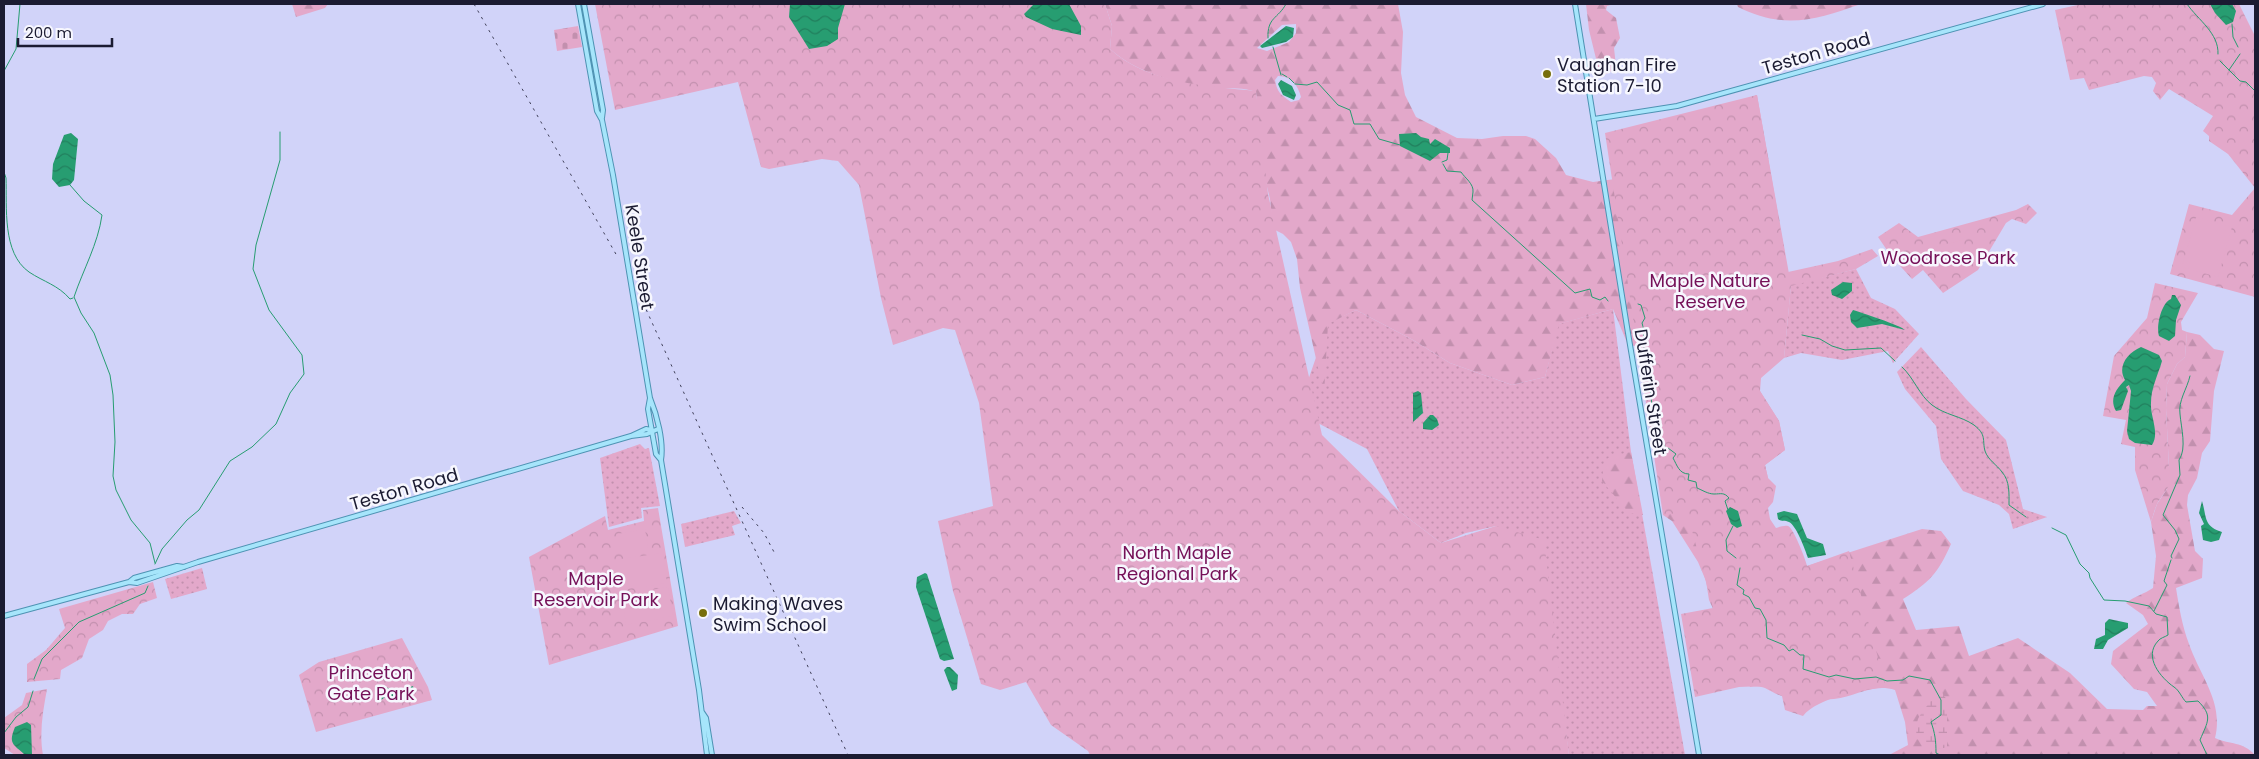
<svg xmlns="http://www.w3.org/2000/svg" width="2259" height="759" font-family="Poppins,sans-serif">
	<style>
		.grass { fill: url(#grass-dots) }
		.forest { fill: url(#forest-firs); fill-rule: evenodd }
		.wetland { fill: url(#wetland-marsh) }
		.cemetery { fill: url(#cemetery-stones) }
		.park { fill: url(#park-crowns) }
		.pitch { fill: #e3a8ca }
		.water { fill: url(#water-waves) }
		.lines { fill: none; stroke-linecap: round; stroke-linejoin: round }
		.stream { stroke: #279d71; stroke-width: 1 }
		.major-casing { stroke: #4e93b3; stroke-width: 6 }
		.major { stroke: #a6e5fb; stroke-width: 4 }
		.rail { stroke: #41415b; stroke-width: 1; stroke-dasharray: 2.5 5; stroke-linecap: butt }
		.poi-dot { fill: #776e0c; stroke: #f7f7fe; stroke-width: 2 }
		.labels { text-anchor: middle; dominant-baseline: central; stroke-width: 5; stroke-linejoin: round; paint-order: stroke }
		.street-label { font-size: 18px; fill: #1b1b32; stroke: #f7f7fe }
		.poi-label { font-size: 18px; fill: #1b1b32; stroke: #f7f7fe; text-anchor: start }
		.park-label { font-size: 18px; fill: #751058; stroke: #f7f7fe }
	</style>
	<defs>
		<pattern id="grass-dots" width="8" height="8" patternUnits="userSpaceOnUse" patternTransform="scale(1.25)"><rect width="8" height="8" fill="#e3a8ca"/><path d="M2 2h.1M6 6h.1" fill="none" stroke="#c290ae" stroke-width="1.8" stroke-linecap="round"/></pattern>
		<pattern id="forest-firs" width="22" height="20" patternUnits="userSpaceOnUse" patternTransform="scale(1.25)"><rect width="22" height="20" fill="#e3a8ca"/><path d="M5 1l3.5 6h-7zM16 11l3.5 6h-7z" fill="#c290ae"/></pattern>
		<pattern id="wetland-marsh" width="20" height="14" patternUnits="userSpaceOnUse" patternTransform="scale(1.25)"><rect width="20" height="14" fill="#e3a8ca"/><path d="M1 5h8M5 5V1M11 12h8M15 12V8" fill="none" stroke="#c290ae"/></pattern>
		<pattern id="cemetery-stones" width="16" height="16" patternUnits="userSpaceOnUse" patternTransform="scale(1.25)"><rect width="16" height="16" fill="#e3a8ca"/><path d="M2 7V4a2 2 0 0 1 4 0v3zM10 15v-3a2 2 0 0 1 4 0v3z" fill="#c290ae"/></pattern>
		<pattern id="park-crowns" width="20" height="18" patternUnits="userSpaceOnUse" patternTransform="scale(1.25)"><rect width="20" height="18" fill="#e3a8ca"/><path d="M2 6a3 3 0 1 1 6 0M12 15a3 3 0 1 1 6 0" fill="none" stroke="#c290ae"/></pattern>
		<pattern id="water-waves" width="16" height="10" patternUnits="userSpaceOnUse" patternTransform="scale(1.25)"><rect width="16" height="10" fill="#279d71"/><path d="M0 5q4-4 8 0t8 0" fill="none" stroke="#217f5d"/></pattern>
	</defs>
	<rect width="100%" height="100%" fill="#d1d3f9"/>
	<path class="grass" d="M 1856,269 L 1871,298 L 1895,309 L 1919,334 L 1893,363 L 1888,351 L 1842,360 L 1801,353 L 1784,358 L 1791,285 Z
		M 1613,309 L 1631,452 L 1685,755 L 1569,755 L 1551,626 L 1496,526 L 1466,533 L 1441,543 L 1399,511 L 1367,449 L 1297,412 L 1328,323 L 1356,310 L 1413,340 L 1450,363 L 1512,385 L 1545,377 L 1558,324 Z
		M 1921,347 L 1966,399 L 2006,440 L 2023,509 L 2047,517 L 2013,529 L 2009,514 L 1999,505 L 1963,491 L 1941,459 L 1936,426 L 1905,389 L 1897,372 Z
		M 640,444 L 645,449 L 649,448 L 660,506 L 641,508 L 642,518 L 609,527 L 600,458 Z
		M 734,511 L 741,523 L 732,526 L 735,535 L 685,547 L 681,524 Z
		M 202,568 L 207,589 L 171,599 L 165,579 Z"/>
	<path class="forest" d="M 292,4 L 328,4 L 325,8 L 296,17 Z
		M 1105,4 L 1398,4 L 1403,32 L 1401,73 L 1405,95 L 1416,117 L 1457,138 L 1482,139 L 1503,136 L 1526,136 L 1535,139 L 1556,158 L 1566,175 L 1593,182 L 1615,179 L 1731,104 L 1757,95 L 1791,285 L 1747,356 L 1760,391 L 1779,421 L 1785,450 L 1765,465 L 1768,478 L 1764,522 L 1785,535 L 1807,566 L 1922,529 L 1941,531 L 1951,544 C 1938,573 1930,582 1903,599 L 1916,630 L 1959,626 L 1969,656 L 2018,638 L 2070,673 L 2107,709 L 2143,710 L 2147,706 L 2157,706 L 2147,692 L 2134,689 L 2111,664 L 2113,651 L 2148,624 L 2143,615 L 2126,603 C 2135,596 2144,594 2153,588 L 2156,556 L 2151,522 L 2157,504 L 2167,489 L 2169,468 L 2166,408 L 2167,384 L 2177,364 L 2185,357 L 2187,332 L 2200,335 L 2214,349 L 2224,351 L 2214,391 L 2210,441 L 2202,453 L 2197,478 L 2188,495 L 2187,505 L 2195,551 L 2203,559 L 2202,578 L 2176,588 C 2179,607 2182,625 2189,644 C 2200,676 2224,702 2215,738 C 2231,745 2242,741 2255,755 L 1889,755 L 1908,745 L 1905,722 L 1895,690 C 1872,683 1856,697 1834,699 C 1818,700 1794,700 1779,695 C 1766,690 1766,685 1750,687 L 1709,600 L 1706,581 L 1698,562 L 1672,521 L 1663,515 L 1670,470 L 1635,346 L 1628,345 L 1613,309 L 1559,324 L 1545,377 L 1512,385 L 1450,363 L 1413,340 L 1356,310 L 1328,324 L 1324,394 L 1300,288 L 1297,259 L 1291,242 L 1283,234 L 1273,229 L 1270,199 L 1247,106 L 1257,101 L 1256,92 C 1244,87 1230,89 1217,88 C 1181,85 1138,74 1110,49 L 1112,26 ZM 1296,24 L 1296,33 L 1289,42 L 1267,51 L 1257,48 L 1282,25 ZM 1278,76 C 1291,76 1298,85 1301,97 L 1299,100 L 1291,102 C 1281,95 1277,92 1275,80 Z
		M 1586,4 L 1614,4 L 1607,6 L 1606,10 L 1616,18 L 1620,38 L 1614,48 L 1616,66 L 1609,73 L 1600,75 L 1589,30 Z
		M 1737,4 L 1861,4 C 1816,20 1784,30 1738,7 Z
		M 1631,452 L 1643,515 L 1629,513 L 1602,481 L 1604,461 L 1611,456 Z"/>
	<path class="wetland" d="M 1941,691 L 1947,700 L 1947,747 C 1933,752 1929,745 1917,739 C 1916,734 1916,725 1918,719 C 1921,713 1936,693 1941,691 Z"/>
	<path class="cemetery" d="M 578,26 L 582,47 L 557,51 L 554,30 Z"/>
	<path class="park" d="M 595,4 L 1105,4 L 1112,26 L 1110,49 C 1149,84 1207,86 1256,91 L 1268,194 L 1322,435 L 1399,511 L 1441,543 L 1496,526 L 1544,540 L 1569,755 L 1090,755 L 1088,751 L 1051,725 L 1026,682 L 1000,690 L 981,684 L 953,591 L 938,521 L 993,506 L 979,403 L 955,330 L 943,328 L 893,345 L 881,298 L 859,185 L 838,161 L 822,159 L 769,169 L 761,167 L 738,82 L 615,110 Z
		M 2082,4 L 2239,4 L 2255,36 L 2255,297 L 2170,274 L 2189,204 L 2232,215 L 2255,188 L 2228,154 L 2209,141 L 2209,136 L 2203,131 L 2213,116 L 2169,89 L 2160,100 L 2153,91 L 2156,83 L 2152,77 L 2144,76 L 2089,90 L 2084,78 L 2070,80 L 2055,10 Z
		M 1757,95 L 1788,272 L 1838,261 L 1872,249 L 1878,256 L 1856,269 L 1791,286 L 1784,358 L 1761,378 L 1760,391 L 1779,421 L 1785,450 L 1765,465 L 1768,478 L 1776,486 L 1773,502 L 1768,508 L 1770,519 L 1776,528 C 1779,527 1785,525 1788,526 C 1793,527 1806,560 1807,566 L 1849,551 L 1886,687 C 1863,690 1818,697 1803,716 L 1785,710 L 1782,696 L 1763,686 L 1739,687 L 1695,697 L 1681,614 L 1713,608 L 1687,512 L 1663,515 L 1605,133 Z
		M 2028,204 L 2037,213 L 2026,224 L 2012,219 L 2006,223 L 1978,270 L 1943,293 L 1923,270 L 1912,279 L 1891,256 L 1878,237 L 1899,223 L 1918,237 L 2016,210 Z
		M 2155,283 L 2198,293 L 2181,322 L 2182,330 L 2187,332 L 2185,357 L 2177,364 L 2167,384 L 2166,408 L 2169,468 C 2175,482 2165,491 2158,502 C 2155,508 2153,516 2151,522 L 2135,470 L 2135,447 L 2121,444 L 2126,420 L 2103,416 L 2114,356 L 2147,318 Z
		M 658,508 L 678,626 L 549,665 L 529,557 L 605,516 L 608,530 L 644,521 L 643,510 Z
		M 153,582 L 157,598 L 140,604 L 133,614 L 122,614 L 108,621 L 103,630 L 89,639 L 82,658 L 61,670 L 60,679 L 27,682 L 27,664 L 46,650 L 65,628 L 59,609 Z
		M 402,638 L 428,687 L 432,700 L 316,732 L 299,675 L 319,662 Z
		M 47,689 C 43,711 39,733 43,755 L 15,755 L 4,748 L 4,718 L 22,705 L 26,693 Z"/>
	<path class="pitch" d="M 2196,217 L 2232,227 L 2218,277 L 2182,267 Z
		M 1962,240 L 1967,259 L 1940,267 L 1935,247 Z
		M 645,529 L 648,548 L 620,552 L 617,534 Z
		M 662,553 L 667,583 L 620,590 L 615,560 Z
		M 668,587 L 673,616 L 626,625 L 622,595 Z"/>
	<path class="water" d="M 790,4 L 845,4 L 838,28 L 838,39 L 827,46 L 809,49 L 789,17 Z
		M 1034,4 L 1069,4 L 1081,26 L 1081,35 L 1052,29 L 1026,17 L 1024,14 Z
		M 2210,4 L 2232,4 L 2236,11 L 2233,22 L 2226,25 L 2215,13 Z
		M 1286,26 L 1294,28 L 1293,37 L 1286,42 L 1262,48 L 1260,46 Z
		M 1281,80 L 1292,86 L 1296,95 L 1294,100 L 1283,95 L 1278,84 Z
		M 71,133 L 78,139 L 74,180 L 70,185 L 59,187 L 52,179 L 53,164 L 64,135 Z
		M 1416,133 L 1421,137 L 1429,139 L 1430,144 L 1435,139 L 1450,148 L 1450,153 L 1440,153 L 1430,161 L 1400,146 L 1399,134 Z
		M 1843,282 L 1852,283 L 1852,291 L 1842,299 L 1832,295 L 1831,290 Z
		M 2172,295 L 2175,295 L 2181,305 L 2176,320 L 2175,336 L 2169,341 L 2159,336 C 2156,327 2161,303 2171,299 Z
		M 1853,310 C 1860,312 1902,326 1905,330 L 1882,324 L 1857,328 L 1851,322 L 1850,315 Z
		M 2141,347 L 2159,355 L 2162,361 C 2158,375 2151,388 2151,403 C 2150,416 2160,433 2152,445 L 2135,443 L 2129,439 L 2127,431 L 2131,391 L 2129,385 L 2126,387 L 2128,391 L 2121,410 L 2116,411 C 2109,399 2116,389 2125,380 C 2117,367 2127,353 2141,347 Z
		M 1418,391 L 1421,393 L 1423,413 L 1413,422 L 1413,393 Z
		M 1430,415 L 1433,415 L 1437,419 L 1439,425 L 1432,430 L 1423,429 L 1423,423 Z
		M 2202,501 C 2207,517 2203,526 2222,532 L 2219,540 L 2211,542 L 2203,540 L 2201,526 L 2204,524 L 2199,513 Z
		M 1730,507 L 1738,511 L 1742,526 L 1737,528 L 1731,524 L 1726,511 Z
		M 1784,511 L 1797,514 L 1807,538 L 1823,544 L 1826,555 L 1808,558 C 1805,549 1796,525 1789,522 C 1785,520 1782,522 1778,519 L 1777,513 Z
		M 925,573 L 927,574 L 954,659 L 944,661 L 940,659 L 916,587 L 917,577 Z
		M 2109,619 L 2128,623 L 2128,628 L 2108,640 L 2103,649 L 2094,649 L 2096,639 L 2105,635 L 2105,623 Z
		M 947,667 L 950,667 L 958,675 L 957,689 L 952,691 L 944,670 Z
		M 413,686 L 414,691 L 409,694 L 398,693 L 397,696 L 391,699 L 385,697 L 379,702 L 376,700 L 375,692 L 386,687 L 397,692 Z
		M 27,722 L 31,725 L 32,755 L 25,755 C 13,744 8,744 15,727 Z"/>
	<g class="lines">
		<path class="stream" d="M 2187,4 C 2198,20 2219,33 2218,54
			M 2232,24 L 2233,37 L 2238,47
			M 1268,38 C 1267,17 1278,19 1286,4
			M 1273,47 L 1281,75
			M 2220,61 L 2240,81 L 2246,82 L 2255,91
			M 2229,70 L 2240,54
			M 4,71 L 16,49 L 20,4
			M 1282,74 L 1287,77
			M 1289,78 L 1294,83
			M 1295,84 L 1307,85 L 1317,82 L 1338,105 L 1350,110 L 1354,124 L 1370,124 L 1379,139 L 1400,145
			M 1442,162 L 1447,160 L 1448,153
			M 1443,164 L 1447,171 L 1461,172 C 1465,178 1474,184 1473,192 C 1473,195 1472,197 1472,200 L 1575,293 L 1590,289 L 1592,297 L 1600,300 L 1605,297 L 1608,301
			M 4,172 L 6,178 C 7,207 2,253 29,272 C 44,282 58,285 70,299 L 73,298
			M 70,185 L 84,201 L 102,215 C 98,244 83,270 74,297 L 81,313 L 94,333 L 110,375 L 113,395 L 115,442 L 113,476 L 116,490 L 131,520 L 150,543 L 155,563
			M 1638,304 L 1641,305 L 1645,318 L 1642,323 C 1645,332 1643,340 1644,349 C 1645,359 1648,368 1650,378 C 1651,386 1650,397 1652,404 C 1656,416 1662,428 1660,441 L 1664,443 L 1665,448 L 1668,448 L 1676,454 L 1673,458 C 1677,465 1679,474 1689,474 L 1688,480 L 1696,482 L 1697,488 C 1702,490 1708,494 1714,494 C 1721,494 1724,492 1729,498 L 1725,501 L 1728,510
			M 1802,335 L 1820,339 L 1832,346 L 1845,350 L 1881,348 L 1895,361
			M 1902,367 C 1914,378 1919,395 1932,405 C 1945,415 1961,416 1974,425 C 1987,435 1982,440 1985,451 C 1988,460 1997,465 2002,472 C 2010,481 2009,494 2009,505 L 2026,517
			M 1733,526 L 1726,540 L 1727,551 L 1736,558
			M 2052,528 L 2066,535 L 2080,564 L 2089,573 L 2090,578 L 2104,600 L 2125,601 L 2149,606 L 2156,614 L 2167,617 L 2168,635 C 2165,637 2160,638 2158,641 C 2143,657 2161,678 2174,687 C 2179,690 2182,698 2186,702 L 2198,701 C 2213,716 2208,721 2200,740 L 2207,755
			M 2172,558 L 2171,556 L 2179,539 L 2175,530 L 2163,515 L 2180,475 L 2179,460 C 2187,449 2181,427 2180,414 C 2178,401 2187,389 2190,376
			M 155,564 L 162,549 L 187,520 L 199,510 L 230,461 L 252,447 L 276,424 L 290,393 L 304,374 L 302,355 L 269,310 L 253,269 L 256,245 L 280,160 L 280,132
			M 1740,568 L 1737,585 L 1744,590 L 1743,594 L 1749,597 L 1755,608 L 1760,609 L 1766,620 L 1767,638 L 1784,645 L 1789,651 L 1793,649 L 1800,655 L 1804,655 L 1803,669 L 1829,677 L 1836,675 L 1855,679 L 1876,677 L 1887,681 L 1903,680 L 1909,676 L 1930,680 L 1941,700 L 1941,715 L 1931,722 C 1935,733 1936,741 1936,753 L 1940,755
			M 2154,611 L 2167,585 L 2164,581 L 2171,560
			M 34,679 L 42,659 L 79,622 L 145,593 L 148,586
			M 4,733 L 16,717 L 28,707 L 33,691"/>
		<defs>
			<path id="major" d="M 578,4 L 597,111 L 602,120 L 613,175 L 650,398 C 657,415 664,442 661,460 L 699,690 L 707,755
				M 584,4 L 603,110 L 602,118
				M 1575,4 L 1628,333 L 1699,755
				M 1594,119 L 1677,106 L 2043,4
				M 650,398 L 648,409 L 656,454 L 661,460
				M 631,436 L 646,429 L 652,430
				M 129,582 L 137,583 L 198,562 L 631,436 L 647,434 L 658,429
				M 4,616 L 129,582 L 134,578 L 177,566 L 184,567
				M 702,712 L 706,718 L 712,755"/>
		</defs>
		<use href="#major" class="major-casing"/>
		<use href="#major" class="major"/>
		<path class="rail" d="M 474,4 L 617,256
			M 640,296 L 848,755
			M 742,507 L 764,533 L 774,552"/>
	</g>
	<g class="poi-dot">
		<circle cx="1547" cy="74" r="5"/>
		<circle cx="703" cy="613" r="5"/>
	</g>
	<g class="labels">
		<g class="street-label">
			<text transform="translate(1816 53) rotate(-16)">Teston Road</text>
			<text transform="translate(640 257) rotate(81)">Keele Street</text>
			<text transform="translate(1651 392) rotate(81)">Dufferin Street</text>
			<text transform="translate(404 489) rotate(-16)">Teston Road</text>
		</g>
		<g class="poi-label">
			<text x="1557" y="64">Vaughan Fire<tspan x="1557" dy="21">Station 7-10</tspan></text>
			<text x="713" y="603">Making Waves<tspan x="713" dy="21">Swim School</tspan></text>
		</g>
		<g class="park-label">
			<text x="1948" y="257">Woodrose Park</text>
			<text x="1710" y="280">Maple Nature<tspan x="1710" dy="21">Reserve</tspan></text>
			<text x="1177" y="552">North Maple<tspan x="1177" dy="21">Regional Park</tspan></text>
			<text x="596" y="578">Maple<tspan x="596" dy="21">Reservoir Park</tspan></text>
			<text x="371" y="672">Princeton<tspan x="371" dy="21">Gate Park</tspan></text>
		</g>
	</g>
	<rect width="2259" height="759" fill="none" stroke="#1b1b32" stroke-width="10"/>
	<path d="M18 38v8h94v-8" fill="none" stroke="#1b1b32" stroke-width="2.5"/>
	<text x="25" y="38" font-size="15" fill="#1b1b32" stroke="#f7f7fe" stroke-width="4" paint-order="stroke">200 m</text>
</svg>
